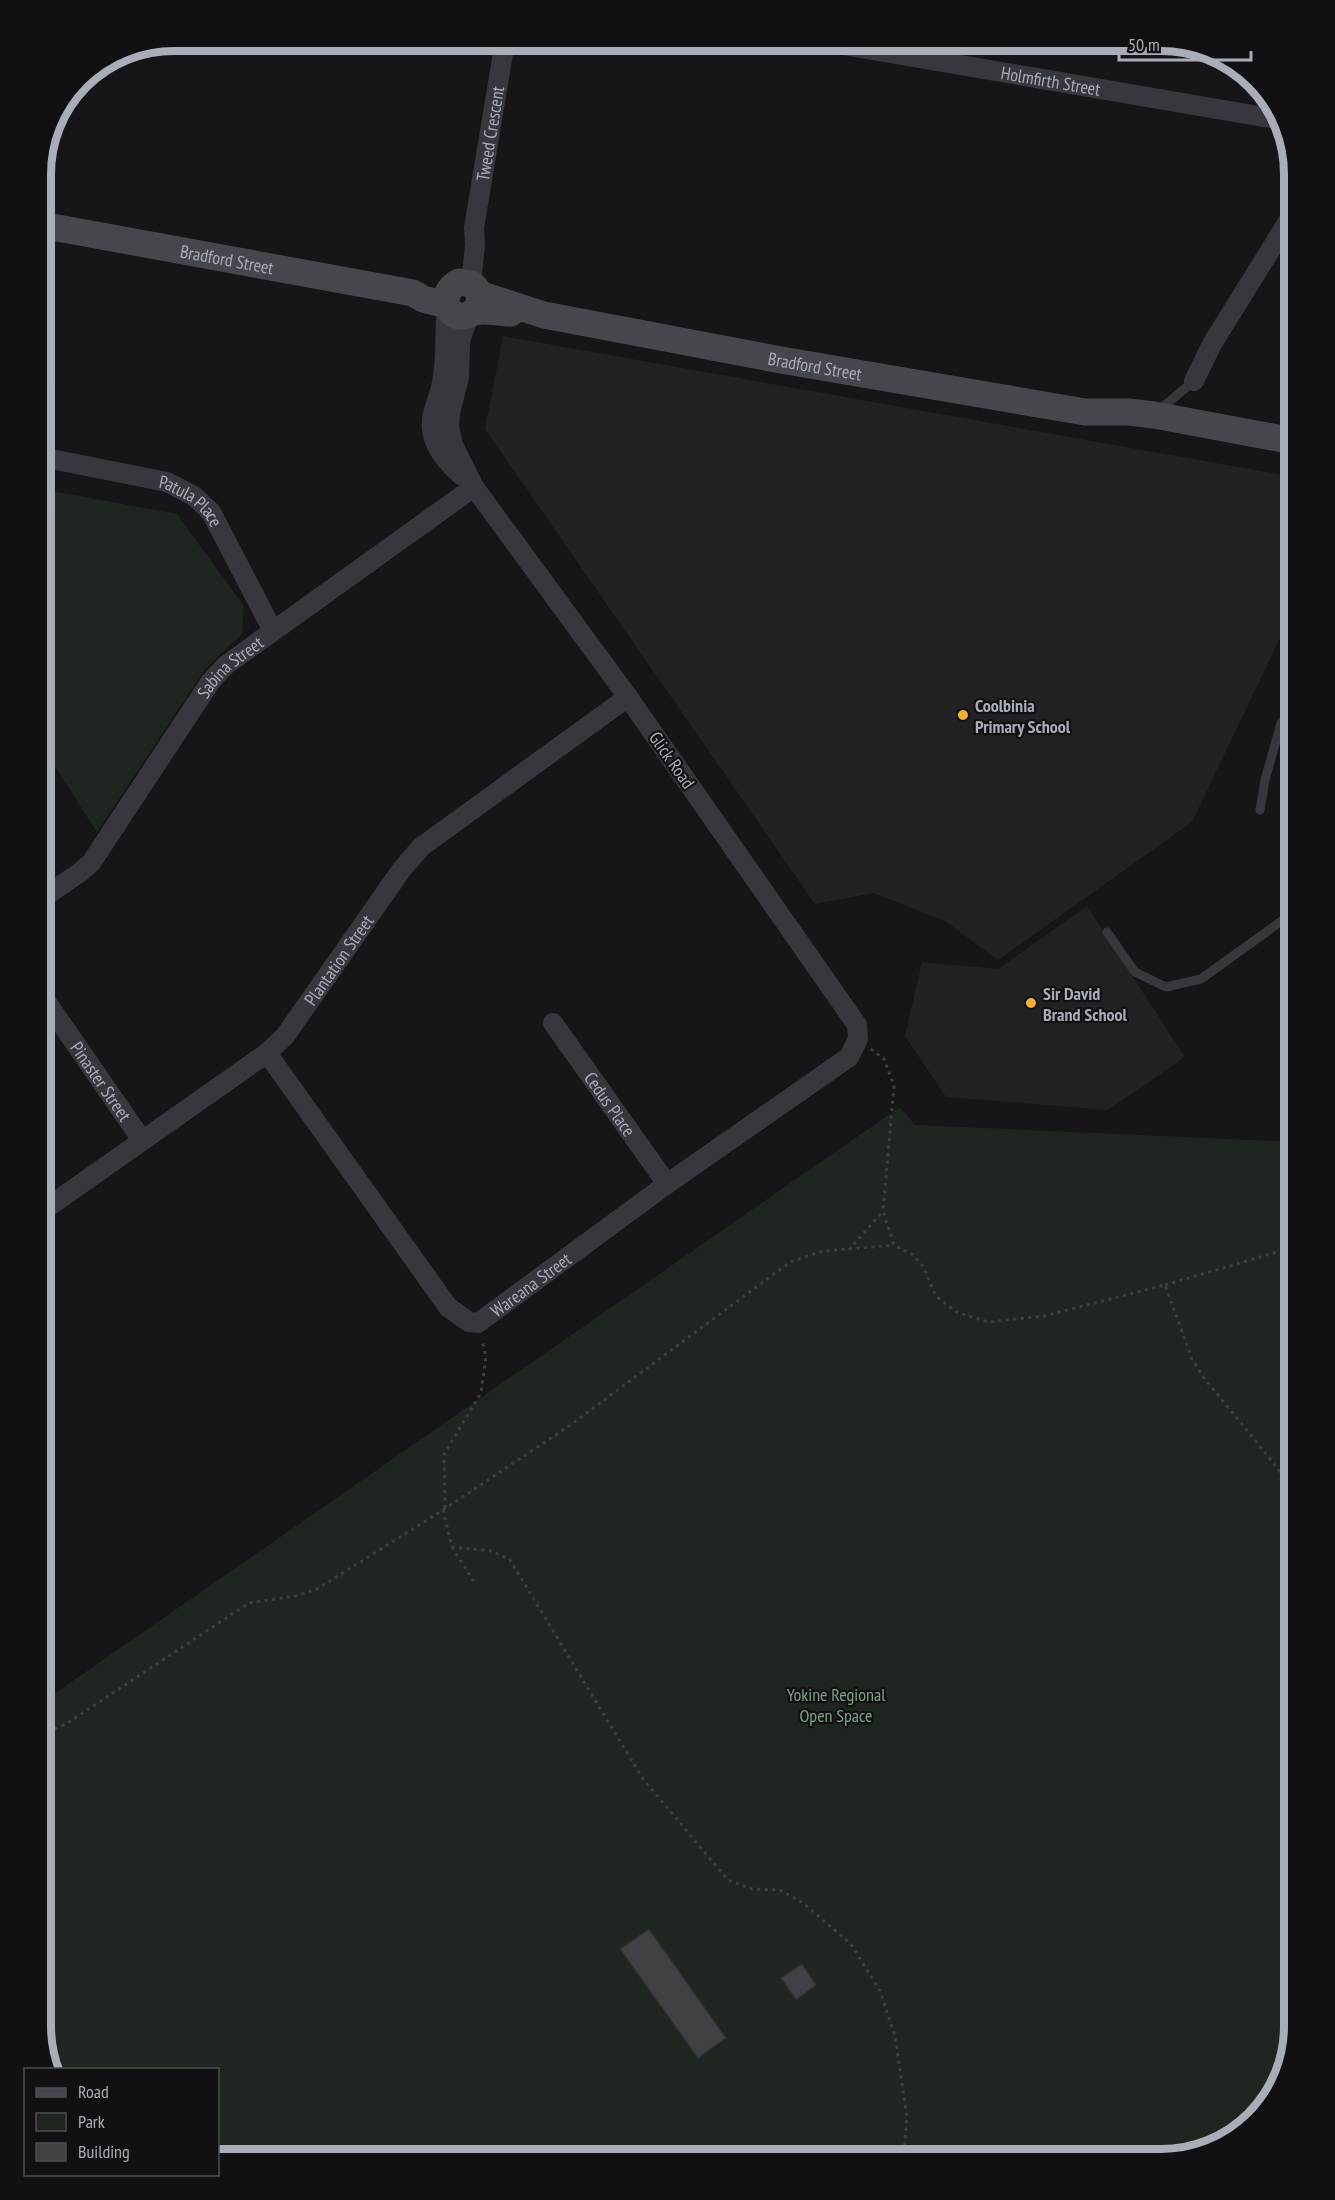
<svg xmlns="http://www.w3.org/2000/svg" width="1335" height="2200" font-family="'PT Sans Narrow',sans-serif">
	<style>
		.built { fill: #222225 }
		.green { fill: #1e261f }
		.building { fill: #404145; stroke: #303034; stroke-width: 1.5 }
		.lines { fill: none; stroke-linecap: round; stroke-linejoin: round }
		.path { stroke: #3d3f44; stroke-width: 3; stroke-dasharray: 3 4.5; stroke-linecap: butt }
		.lane { stroke: #37383d; stroke-width: 9 }
		.street { stroke: #37383d; stroke-width: 20 }
		.secondary { stroke: #45474d; stroke-width: 27 }
		.poi-dot { fill: #f2b134; stroke: #111113; stroke-width: 2 }
		.labels { text-anchor: middle; dominant-baseline: central; stroke-width: 4.5; stroke-linejoin: round; paint-order: stroke }
		.street-label { font-size: 18px; fill: #a8adb8; stroke: #111113 }
		.poi-label { font-size: 18px; font-weight: bold; fill: #a8adb8; stroke: #111113; text-anchor: start }
		.park-label { font-size: 18px; fill: #7fa381; stroke: #111113 }
		.rim { fill: none; stroke: #a8adb8; stroke-width: 8 }
	</style>
	<rect width="100%" height="100%" fill="#161618"/>
	<path class="built" d="M 503,336 L 1294,477 L 1294,609 L 1192,822 L 998,960 L 945,921 L 874,893 L 815,904 L 485,429 Z
		M 1087,906 L 1185,1057 L 1108,1110 L 946,1097 L 905,1036 L 922,962 L 998,969 Z"/>
	<path class="green" d="M 41,489 L 177,514 L 244,606 L 242,634 L 205,669 L 97,832 L 41,745 Z
		M 900,1107 L 915,1125 L 1294,1142 L 1294,2026 L 1272,2100 L 1220,2146 L 1161,2159 L 218,2159 L 218,2070 L 51,2069 L 41,2026 L 41,1703 Z"/>
	<path class="building" d="M 649,1929 L 726,2038 L 698,2058 L 620,1949 Z
		M 802,1964 L 816,1985 L 796,2000 L 781,1978 Z"/>
	<g class="lines">
		<path class="path" d="M 871,1049 L 884,1059 L 894,1086 L 883,1211 L 894,1245 L 913,1255 L 923,1266 L 936,1296 L 956,1312 L 988,1322 L 1044,1316 L 1165,1285 L 1192,1359 L 1204,1378 L 1272,1461 L 1287,1482 L 1294,1508
			M 849,1250 L 883,1211
			M 1165,1285 L 1294,1247
			M 445,1508 L 444,1454 L 481,1393 L 486,1356 L 482,1340
			M 443,1510 L 452,1547 L 492,1551 L 510,1560 L 643,1779 L 728,1880 L 752,1889 L 780,1890 L 803,1903 L 851,1944 L 880,1991 L 895,2036 L 907,2117 L 904,2153 L 907,2159
			M 452,1547 L 476,1585
			M 41,1735 L 66,1724 L 249,1603 L 295,1596 L 317,1589 L 443,1510 L 569,1426 L 790,1262 L 823,1251 L 894,1245"/>
		<path class="lane" d="M 1158,411 L 1194,381
			M 1260,810 L 1265,780 L 1281,723 L 1294,707
			M 1107,932 L 1135,972 L 1166,987 L 1201,979 L 1294,912"/>
		<g class="street">
			<path id="s1" d="M 820,41 L 1282,120"/>
			<path id="s2" d="M 471,284 L 475,245 L 474,228 L 505,41"/>
			<path d="M 447,307 C 444,332 447,358 442,382 C 440,395 434,406 432,419 C 429,441 445,461 461,475"/>
			<path d="M 1194,381 L 1212,344 L 1294,212"/>
			<path id="s3" d="M 41,457 L 167,482 L 194,496 L 211,512 L 273,631"/>
			<path id="s4" d="M 41,899 L 79,873 L 91,863 L 211,681 L 226,665 L 474,487"/>
			<path id="s5" d="M 41,994 L 142,1140"/>
			<path id="s6" d="M 553,1023 L 667,1184"/>
			<path id="s7" d="M 267,1053 L 448,1307 L 469,1322 L 478,1323 L 667,1184 L 849,1057 L 858,1039 L 857,1025 L 628,697 L 474,487 L 453,445 L 449,427 L 450,413 L 459,377 L 460,341 L 469,315"/>
			<path id="s8" d="M 41,1212 L 267,1053 L 285,1036 L 402,869 L 421,847 L 628,697"/>
		</g>
		<g class="secondary">
			<path id="s9" d="M 41,225 L 413,293 L 423,299 L 446,305"/>
			<path id="s10" d="M 479,294 L 544,315 L 781,360 L 1085,412 L 1129,412 L 1154,415 L 1294,441"/>
			<path d="M 477,308 C 482,299 480,290 471,284 L 459,282 C 446,288 439,308 456,315 C 463,318 467,315 474,312 C 484,309 500,313 511,313"/>
		</g>
	</g>
	<g class="poi-dot">
		<circle cx="963" cy="715" r="6"/>
		<circle cx="1031" cy="1003" r="6"/>
	</g>
	<g class="labels">
		<g class="street-label">
			<text stroke="none"><textPath href="#s1" startOffset="234">Holmfirth Street</textPath></text>
			<text stroke="none"><textPath href="#s2" startOffset="152">Tweed Crescent</textPath></text>
			<text stroke="none"><textPath href="#s9" startOffset="189">Bradford Street</textPath></text>
			<text stroke="none"><textPath href="#s10" startOffset="344">Bradford Street</textPath></text>
			<text stroke="none"><textPath href="#s3" startOffset="159">Patula Place</textPath></text>
			<text stroke="none"><textPath href="#s4" startOffset="303">Sabina Street</textPath></text>
			<text transform="translate(672 760) rotate(55)">Glick Road</text>
			<text stroke="none"><textPath href="#s8" startOffset="394">Plantation Street</textPath></text>
			<text stroke="none"><textPath href="#s5" startOffset="106">Pinaster Street</textPath></text>
			<text stroke="none"><textPath href="#s6" startOffset="99">Cedus Place</textPath></text>
			<text stroke="none"><textPath href="#s7" startOffset="412">Wareana Street</textPath></text>
		</g>
		<g class="poi-label">
			<text x="975" y="705">Coolbinia<tspan x="975" dy="21">Primary School</tspan></text>
			<text x="1043" y="993">Sir David<tspan x="1043" dy="21">Brand School</tspan></text>
		</g>
		<g class="park-label">
			<text x="836" y="1694">Yokine Regional<tspan x="836" dy="21">Open Space</tspan></text>
		</g>
	</g>
	<path d="M0 0H1335V2200H0ZM174 51H1161A123 123 0 0 1 1284 174V2026A123 123 0 0 1 1161 2149H174A123 123 0 0 1 51 2026V174A123 123 0 0 1 174 51Z" fill="#111113" fill-rule="evenodd"/>
	<path class="rim" d="M174 51H1161A123 123 0 0 1 1284 174V2026A123 123 0 0 1 1161 2149H174A123 123 0 0 1 51 2026V174A123 123 0 0 1 174 51Z"/>
	<rect x="24" y="2068" width="195" height="108" fill="#111113" stroke="#4d4f55" stroke-width="1.5"/>
	<rect x="36" y="2088" width="30" height="9" fill="#45474d" stroke="#4d4f55" stroke-width="1.5"/>
	<text x="78" y="2098" font-size="18" fill="#a8adb8">Road</text>
	<rect x="36" y="2113" width="30" height="18" fill="#1e261f" stroke="#4d4f55" stroke-width="1.5"/>
	<text x="78" y="2128" font-size="18" fill="#a8adb8">Park</text>
	<rect x="36" y="2143" width="30" height="18" fill="#404145" stroke="#4d4f55" stroke-width="1.5"/>
	<text x="78" y="2158" font-size="18" fill="#a8adb8">Building</text>
	<path d="M1119 51v9h132v-9" fill="none" stroke="#a8adb8" stroke-width="3"/>
	<text x="1128" y="51" font-size="18" fill="#a8adb8" stroke="#111113" stroke-width="4.5" paint-order="stroke">50 m</text>
</svg>
